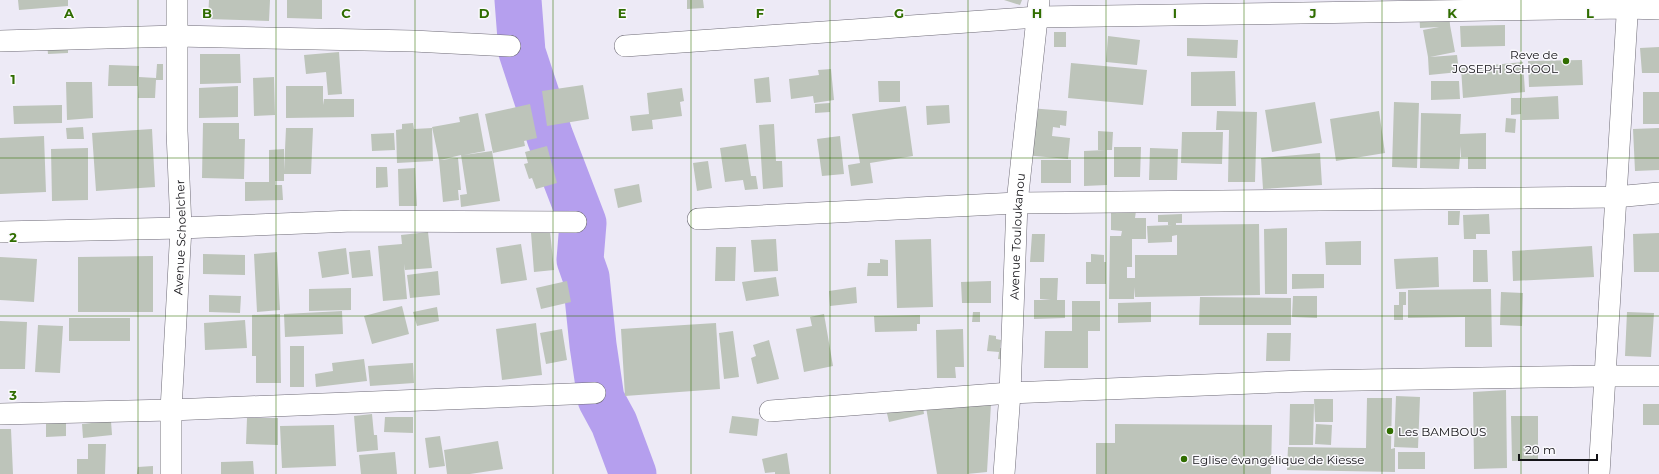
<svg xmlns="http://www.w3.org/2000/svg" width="1659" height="474" font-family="Montserrat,sans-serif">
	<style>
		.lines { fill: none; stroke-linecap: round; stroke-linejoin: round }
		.river { stroke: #b59fee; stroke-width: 47 }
		.building { fill: #bdc4ba }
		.minor-casing { stroke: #6f6c77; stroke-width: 22 }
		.minor { stroke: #fff; stroke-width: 21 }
		.grid { fill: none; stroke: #306d00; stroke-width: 1; stroke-opacity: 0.55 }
		.poi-dot { fill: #306d00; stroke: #faf9fd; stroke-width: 1.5 }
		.labels { text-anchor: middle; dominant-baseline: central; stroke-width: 3; stroke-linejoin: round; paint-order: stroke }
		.poi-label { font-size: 12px; fill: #131216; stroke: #faf9fd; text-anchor: start }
		.street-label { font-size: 12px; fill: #131216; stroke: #faf9fd }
		.grid-label { font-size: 13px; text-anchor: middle; font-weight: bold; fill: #306d00; stroke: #faf9fd; stroke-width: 3; stroke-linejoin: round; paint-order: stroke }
	</style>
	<rect width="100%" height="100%" fill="#edeaf6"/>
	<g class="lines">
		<path class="river" d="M 518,0 L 522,52 L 550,137 L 583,223 L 580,260 L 586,277 L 593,345 L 601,399 L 614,423 L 633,474"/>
	</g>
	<path class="building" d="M 18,0 L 68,0 L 68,6 L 19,10 Z
		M 209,0 L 270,0 L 269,21 L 208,19 Z
		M 287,0 L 322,0 L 322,19 L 287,18 Z
		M 687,0 L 703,0 L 704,8 L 687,9 Z
		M 1004,0 L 1022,0 L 1020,5 Z
		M 1449,8 L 1450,25 L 1455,52 L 1430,57 L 1457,55 L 1459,72 L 1429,75 L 1428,57 L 1423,30 L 1439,27 L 1420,28 L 1419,10 Z
		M 1505,25 L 1505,46 L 1461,47 L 1460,26 Z
		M 1054,32 L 1066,32 L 1066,47 L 1054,47 Z
		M 1108,36 L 1140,40 L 1137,65 L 1106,62 Z
		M 1187,38 L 1238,40 L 1237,58 L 1187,56 Z
		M 68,41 L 68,53 L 48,54 L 47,43 Z
		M 1659,47 L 1659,73 L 1642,73 L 1640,48 Z
		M 339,52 L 342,94 L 328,95 L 326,72 L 306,74 L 304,55 Z
		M 200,54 L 240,54 L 241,83 L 200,84 Z
		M 1582,60 L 1583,85 L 1529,87 L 1528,61 Z
		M 1523,62 L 1525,92 L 1463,98 L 1461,68 Z
		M 1071,63 L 1147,70 L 1143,105 L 1068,98 Z
		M 157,64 L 163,64 L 163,80 L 156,80 L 155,98 L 138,98 L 139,77 L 156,78 Z
		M 109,65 L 139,66 L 138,86 L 108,86 Z
		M 831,69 L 834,100 L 814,103 L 813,96 L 791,99 L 789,79 L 819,75 L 818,70 Z
		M 1235,71 L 1236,106 L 1191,106 L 1191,72 Z
		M 274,77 L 275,115 L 254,116 L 253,78 Z
		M 769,77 L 771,102 L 756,103 L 754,79 Z
		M 878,81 L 900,81 L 900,102 L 879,102 Z
		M 1431,81 L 1459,81 L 1460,99 L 1431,100 Z
		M 66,82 L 92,82 L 93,118 L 67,120 Z
		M 583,85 L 589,119 L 547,126 L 542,91 Z
		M 238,86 L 238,117 L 199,118 L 199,88 Z
		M 286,86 L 323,86 L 323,105 L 324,99 L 354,99 L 354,117 L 286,118 Z
		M 682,88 L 684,101 L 680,102 L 682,116 L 652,120 L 653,129 L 632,131 L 630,116 L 649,114 L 647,93 Z
		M 1643,92 L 1659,92 L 1659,124 L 1643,124 Z
		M 1558,96 L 1559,119 L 1522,120 L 1522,98 Z
		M 1511,98 L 1521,98 L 1521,114 L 1511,115 Z
		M 1315,102 L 1322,143 L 1272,152 L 1265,110 Z
		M 1394,102 L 1419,103 L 1417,168 L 1392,167 Z
		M 830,103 L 830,112 L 815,113 L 815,104 Z
		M 530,104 L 537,138 L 524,141 L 525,146 L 493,153 L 485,114 Z
		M 62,105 L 62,123 L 14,124 L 13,106 Z
		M 949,105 L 950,123 L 927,125 L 926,106 Z
		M 906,106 L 913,156 L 870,163 L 873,183 L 851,186 L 848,165 L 860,163 L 852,114 Z
		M 1029,108 L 1067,111 L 1066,126 L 1060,125 L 1060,128 L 1053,127 L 1052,136 L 1070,138 L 1068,159 L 1024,155 Z
		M 1217,111 L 1257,112 L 1255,182 L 1228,182 L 1229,130 L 1216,130 Z
		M 1379,111 L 1385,153 L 1336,161 L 1330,119 Z
		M 478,113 L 485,151 L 464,155 L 492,151 L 500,201 L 461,207 L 460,195 L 467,194 L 461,155 L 440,160 L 458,158 L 461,190 L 458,190 L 459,200 L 443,202 L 439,160 L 432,127 L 460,122 L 459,117 Z
		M 1421,113 L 1461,114 L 1460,134 L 1486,133 L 1486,169 L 1468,169 L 1468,157 L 1461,157 L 1461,146 L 1459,169 L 1420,168 Z
		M 1506,118 L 1516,119 L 1515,133 L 1505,132 Z
		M 203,123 L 239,123 L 239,139 L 245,139 L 244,179 L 202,178 Z
		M 413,123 L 414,129 L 432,128 L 433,161 L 397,163 L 396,130 L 402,129 L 402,124 Z
		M 774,124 L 776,161 L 782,161 L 783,187 L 763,189 L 759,125 Z
		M 83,127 L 84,139 L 67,139 L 66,128 Z
		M 286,128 L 313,128 L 311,174 L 284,174 L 284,181 L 275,181 L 275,185 L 282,185 L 283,200 L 245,201 L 245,182 L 269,182 L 269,150 L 284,149 L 284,171 Z
		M 1659,128 L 1659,170 L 1635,171 L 1633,129 Z
		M 152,129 L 155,187 L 96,191 L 92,133 Z
		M 1098,131 L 1113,132 L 1112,150 L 1107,150 L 1107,185 L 1084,186 L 1084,151 L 1105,150 L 1098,150 Z
		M 1182,132 L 1223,132 L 1222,164 L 1181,163 Z
		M 394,133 L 395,150 L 372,151 L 371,134 Z
		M 44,136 L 46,192 L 0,194 L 0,138 Z
		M 840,136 L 844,174 L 822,176 L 817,139 Z
		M 746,144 L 751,176 L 756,176 L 758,189 L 745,190 L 743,180 L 725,182 L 720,148 Z
		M 547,146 L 557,183 L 536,189 L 532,178 L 529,179 L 524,164 L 528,163 L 525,152 Z
		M 1114,147 L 1141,147 L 1140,177 L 1114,177 Z
		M 88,148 L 88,200 L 52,201 L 51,149 Z
		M 1150,148 L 1178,149 L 1177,180 L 1149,180 Z
		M 1320,153 L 1322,185 L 1263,189 L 1261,158 Z
		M 1041,160 L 1071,160 L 1071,183 L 1041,183 Z
		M 708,161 L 712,188 L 697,191 L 693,163 Z
		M 376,167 L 387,167 L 388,187 L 376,188 Z
		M 415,168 L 417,206 L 399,206 L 398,169 Z
		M 639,184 L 642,202 L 618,208 L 614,189 Z
		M 1111,211 L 1136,211 L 1135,218 L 1146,218 L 1146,239 L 1132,239 L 1132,267 L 1127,267 L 1127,278 L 1135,278 L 1135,255 L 1177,255 L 1177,235 L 1172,236 L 1172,242 L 1148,243 L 1147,226 L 1172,225 L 1168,225 L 1168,222 L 1158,222 L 1158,215 L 1182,214 L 1182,223 L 1176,223 L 1176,225 L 1259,224 L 1260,295 L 1135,297 L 1134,287 L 1134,299 L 1109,299 L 1110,236 L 1121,236 L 1122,231 L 1111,230 Z
		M 1448,211 L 1460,211 L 1459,225 L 1448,225 Z
		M 1489,214 L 1490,234 L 1476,234 L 1476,239 L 1464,239 L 1463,215 Z
		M 1287,228 L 1287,294 L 1265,294 L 1264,229 Z
		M 550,231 L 554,270 L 534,272 L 531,233 Z
		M 428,232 L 432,268 L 405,270 L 404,264 L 407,299 L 383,301 L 378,246 L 402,244 L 401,235 Z
		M 1659,233 L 1659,272 L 1634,272 L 1633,234 Z
		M 1032,234 L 1045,234 L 1044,262 L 1030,262 Z
		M 776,239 L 778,271 L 754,272 L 751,240 Z
		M 931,239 L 933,307 L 897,308 L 895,240 Z
		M 1361,241 L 1361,265 L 1326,265 L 1325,242 Z
		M 521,244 L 527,280 L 501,284 L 496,248 Z
		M 1592,246 L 1594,277 L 1513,281 L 1512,251 Z
		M 716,247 L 736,247 L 735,281 L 715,281 Z
		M 346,248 L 349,274 L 322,278 L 318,252 Z
		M 370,250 L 373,276 L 352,278 L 349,252 Z
		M 1473,250 L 1487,250 L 1488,282 L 1473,282 Z
		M 277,252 L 280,310 L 257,312 L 254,254 Z
		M 203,254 L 245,255 L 245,275 L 203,274 Z
		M 1091,254 L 1104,255 L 1104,262 L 1106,262 L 1106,284 L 1086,284 L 1086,262 L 1091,262 Z
		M 153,256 L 153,312 L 78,312 L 78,257 Z
		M 0,257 L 37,259 L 34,302 L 0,300 Z
		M 1438,257 L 1439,287 L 1396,289 L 1394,259 Z
		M 880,259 L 888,260 L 888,276 L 867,276 L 868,263 L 880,263 Z
		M 438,271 L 440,295 L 410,298 L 407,275 Z
		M 1292,274 L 1324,274 L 1324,288 L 1292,289 Z
		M 776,277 L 779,296 L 746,301 L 742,282 Z
		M 1040,278 L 1058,278 L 1057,300 L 1065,300 L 1065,318 L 1034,319 L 1034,300 L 1051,300 L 1040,299 Z
		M 567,281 L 571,302 L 541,309 L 536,288 Z
		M 991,281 L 991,303 L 962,303 L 961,282 Z
		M 856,287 L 857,303 L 830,306 L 829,291 Z
		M 351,288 L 351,310 L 309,311 L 309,289 Z
		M 1491,289 L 1492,347 L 1465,347 L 1465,317 L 1408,318 L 1408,290 Z
		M 1399,292 L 1406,292 L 1406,305 L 1403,305 L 1403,320 L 1394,320 L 1394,305 L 1399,305 Z
		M 1501,292 L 1523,293 L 1522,326 L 1500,325 Z
		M 209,295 L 241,296 L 240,313 L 209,312 Z
		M 1293,296 L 1317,296 L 1317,318 L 1292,317 Z
		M 1200,297 L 1291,298 L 1291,325 L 1199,325 Z
		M 1072,301 L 1100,301 L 1100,331 L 1088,331 L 1088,368 L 1044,368 L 1045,331 L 1072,331 Z
		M 1151,302 L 1151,322 L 1118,323 L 1118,303 Z
		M 402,306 L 409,334 L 372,344 L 364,316 Z
		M 437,307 L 439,321 L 417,326 L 413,312 Z
		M 342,311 L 343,334 L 285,337 L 284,314 Z
		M 973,312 L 980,312 L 980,322 L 972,322 Z
		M 1627,312 L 1654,313 L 1651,357 L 1625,356 Z
		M 280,314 L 281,383 L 256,383 L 256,356 L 252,356 L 252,315 Z
		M 824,314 L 833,366 L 804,372 L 796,329 L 812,326 L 810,317 Z
		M 920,315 L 920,324 L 917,324 L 917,331 L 875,332 L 874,316 Z
		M 69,318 L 130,318 L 130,341 L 69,341 Z
		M 245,320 L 247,348 L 205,350 L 204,323 Z
		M 0,321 L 27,322 L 25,369 L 0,369 Z
		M 536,323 L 542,375 L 502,380 L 496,329 Z
		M 716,323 L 720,389 L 625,396 L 621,329 Z
		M 38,325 L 63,326 L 60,373 L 35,372 Z
		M 562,329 L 567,360 L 546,364 L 540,333 Z
		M 963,329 L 964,367 L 955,367 L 956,378 L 937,378 L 936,330 Z
		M 733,331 L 739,377 L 724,379 L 719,333 Z
		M 1267,333 L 1291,333 L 1290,361 L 1266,361 Z
		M 989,335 L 996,336 L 996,339 L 1001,340 L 1000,348 L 1009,349 L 1007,360 L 998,359 L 999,352 L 987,351 Z
		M 769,340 L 779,379 L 757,384 L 751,358 L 756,356 L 753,345 Z
		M 290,346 L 304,346 L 304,387 L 290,387 Z
		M 364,359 L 367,381 L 316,387 L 315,374 L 333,371 L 332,363 Z
		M 413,363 L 414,383 L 370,386 L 368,366 Z
		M 1506,390 L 1507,468 L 1474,469 L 1473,392 Z
		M 1396,396 L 1420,397 L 1418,448 L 1394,447 Z
		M 1367,398 L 1392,398 L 1391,449 L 1395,448 L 1395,472 L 1287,470 L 1288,447 L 1366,448 Z
		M 1314,399 L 1333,399 L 1333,422 L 1315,422 Z
		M 922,401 L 924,414 L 889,422 L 886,409 Z
		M 991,404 L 987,472 L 967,474 L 937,474 L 926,407 Z
		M 1290,404 L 1314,404 L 1313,445 L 1289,445 Z
		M 1643,404 L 1659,404 L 1659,425 L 1643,425 Z
		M 372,414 L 374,435 L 377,435 L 378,450 L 357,452 L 354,416 Z
		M 66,416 L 66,436 L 46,437 L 46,417 Z
		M 732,416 L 759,419 L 757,436 L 729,433 Z
		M 1511,416 L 1538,416 L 1538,461 L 1512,461 Z
		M 385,417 L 413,417 L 413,433 L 384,432 Z
		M 247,418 L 278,418 L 278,445 L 246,444 Z
		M 111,421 L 112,435 L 83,438 L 82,424 Z
		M 1115,424 L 1272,425 L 1271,474 L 1096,474 L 1096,443 L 1115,443 Z
		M 1316,424 L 1332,425 L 1331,445 L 1315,444 Z
		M 334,425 L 336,466 L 282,468 L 280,426 Z
		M 0,429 L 11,429 L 13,474 L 0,474 Z
		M 440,436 L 445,466 L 429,468 L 425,438 Z
		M 498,441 L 503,469 L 470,474 L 447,474 L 444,450 Z
		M 88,444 L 106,444 L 105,474 L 77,474 L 77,459 L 88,459 Z
		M 395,452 L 397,474 L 361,474 L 359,455 Z
		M 1398,452 L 1425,452 L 1425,469 L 1398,469 Z
		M 787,453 L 790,474 L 775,474 L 775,472 L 765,473 L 762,459 Z
		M 253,461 L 254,474 L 221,474 L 221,462 Z
		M 153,466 L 153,474 L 137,474 L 138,467 Z"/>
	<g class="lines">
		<defs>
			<g id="minor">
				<path d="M 0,41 L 177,36 L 413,41 L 510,46"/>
				<path d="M 625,46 L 1038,17 L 1627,8 L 1659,9"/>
				<path d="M 698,219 L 1017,203 L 1615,197 L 1659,193"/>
				<path d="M 0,232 L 181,228 L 353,221 L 576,222"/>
				<path d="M 770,411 L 1010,393 L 1303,381 L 1604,376 L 1659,376"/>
				<path d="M 0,414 L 171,410 L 595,393"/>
				<path id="s1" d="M 171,474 L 171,410 L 181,228 L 177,131 L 177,0"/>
				<path id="s2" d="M 1004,474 L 1010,393 L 1017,203 L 1039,0"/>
				<path d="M 1599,474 L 1628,0"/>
			</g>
		</defs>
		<use href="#minor" class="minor-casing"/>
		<use href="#minor" class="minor"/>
	</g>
	<path class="grid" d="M 138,0 L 138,474M 276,0 L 276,474M 415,0 L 415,474M 553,0 L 553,474M 691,0 L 691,474M 830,0 L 830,474M 968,0 L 968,474M 1106,0 L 1106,474M 1244,0 L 1244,474M 1382,0 L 1382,474M 1521,0 L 1521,474M 0,158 L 1659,158M 0,316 L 1659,316"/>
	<g class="poi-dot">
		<circle cx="1566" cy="61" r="4"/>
		<circle cx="1390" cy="431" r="4"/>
		<circle cx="1184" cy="459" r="4"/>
	</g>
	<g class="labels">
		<g class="poi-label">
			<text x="1558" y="54" text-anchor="end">Reve de<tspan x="1558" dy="14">JOSEPH SCHOOL</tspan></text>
			<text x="1398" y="431">Les BAMBOUS</text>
			<text x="1192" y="459">Eglise évangélique de Kiesse</text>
		</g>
		<g class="street-label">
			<text stroke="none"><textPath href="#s1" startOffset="237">Avenue Schoelcher</textPath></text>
			<text stroke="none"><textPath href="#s2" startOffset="238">Avenue Touloukanou</textPath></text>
		</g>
	</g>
	<g class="grid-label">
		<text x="69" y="18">A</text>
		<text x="207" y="18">B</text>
		<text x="346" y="18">C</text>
		<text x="484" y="18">D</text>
		<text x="622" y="18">E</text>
		<text x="760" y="18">F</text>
		<text x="899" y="18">G</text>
		<text x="1037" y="18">H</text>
		<text x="1175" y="18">I</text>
		<text x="1313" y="18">J</text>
		<text x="1452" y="18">K</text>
		<text x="1590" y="18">L</text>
		<text x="13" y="84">1</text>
		<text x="13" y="242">2</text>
		<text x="13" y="400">3</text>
	</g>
	<path d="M1519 454v6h78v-6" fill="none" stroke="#131216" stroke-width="2"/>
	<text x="1525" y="454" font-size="12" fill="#131216" stroke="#faf9fd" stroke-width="3" paint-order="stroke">20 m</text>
</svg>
